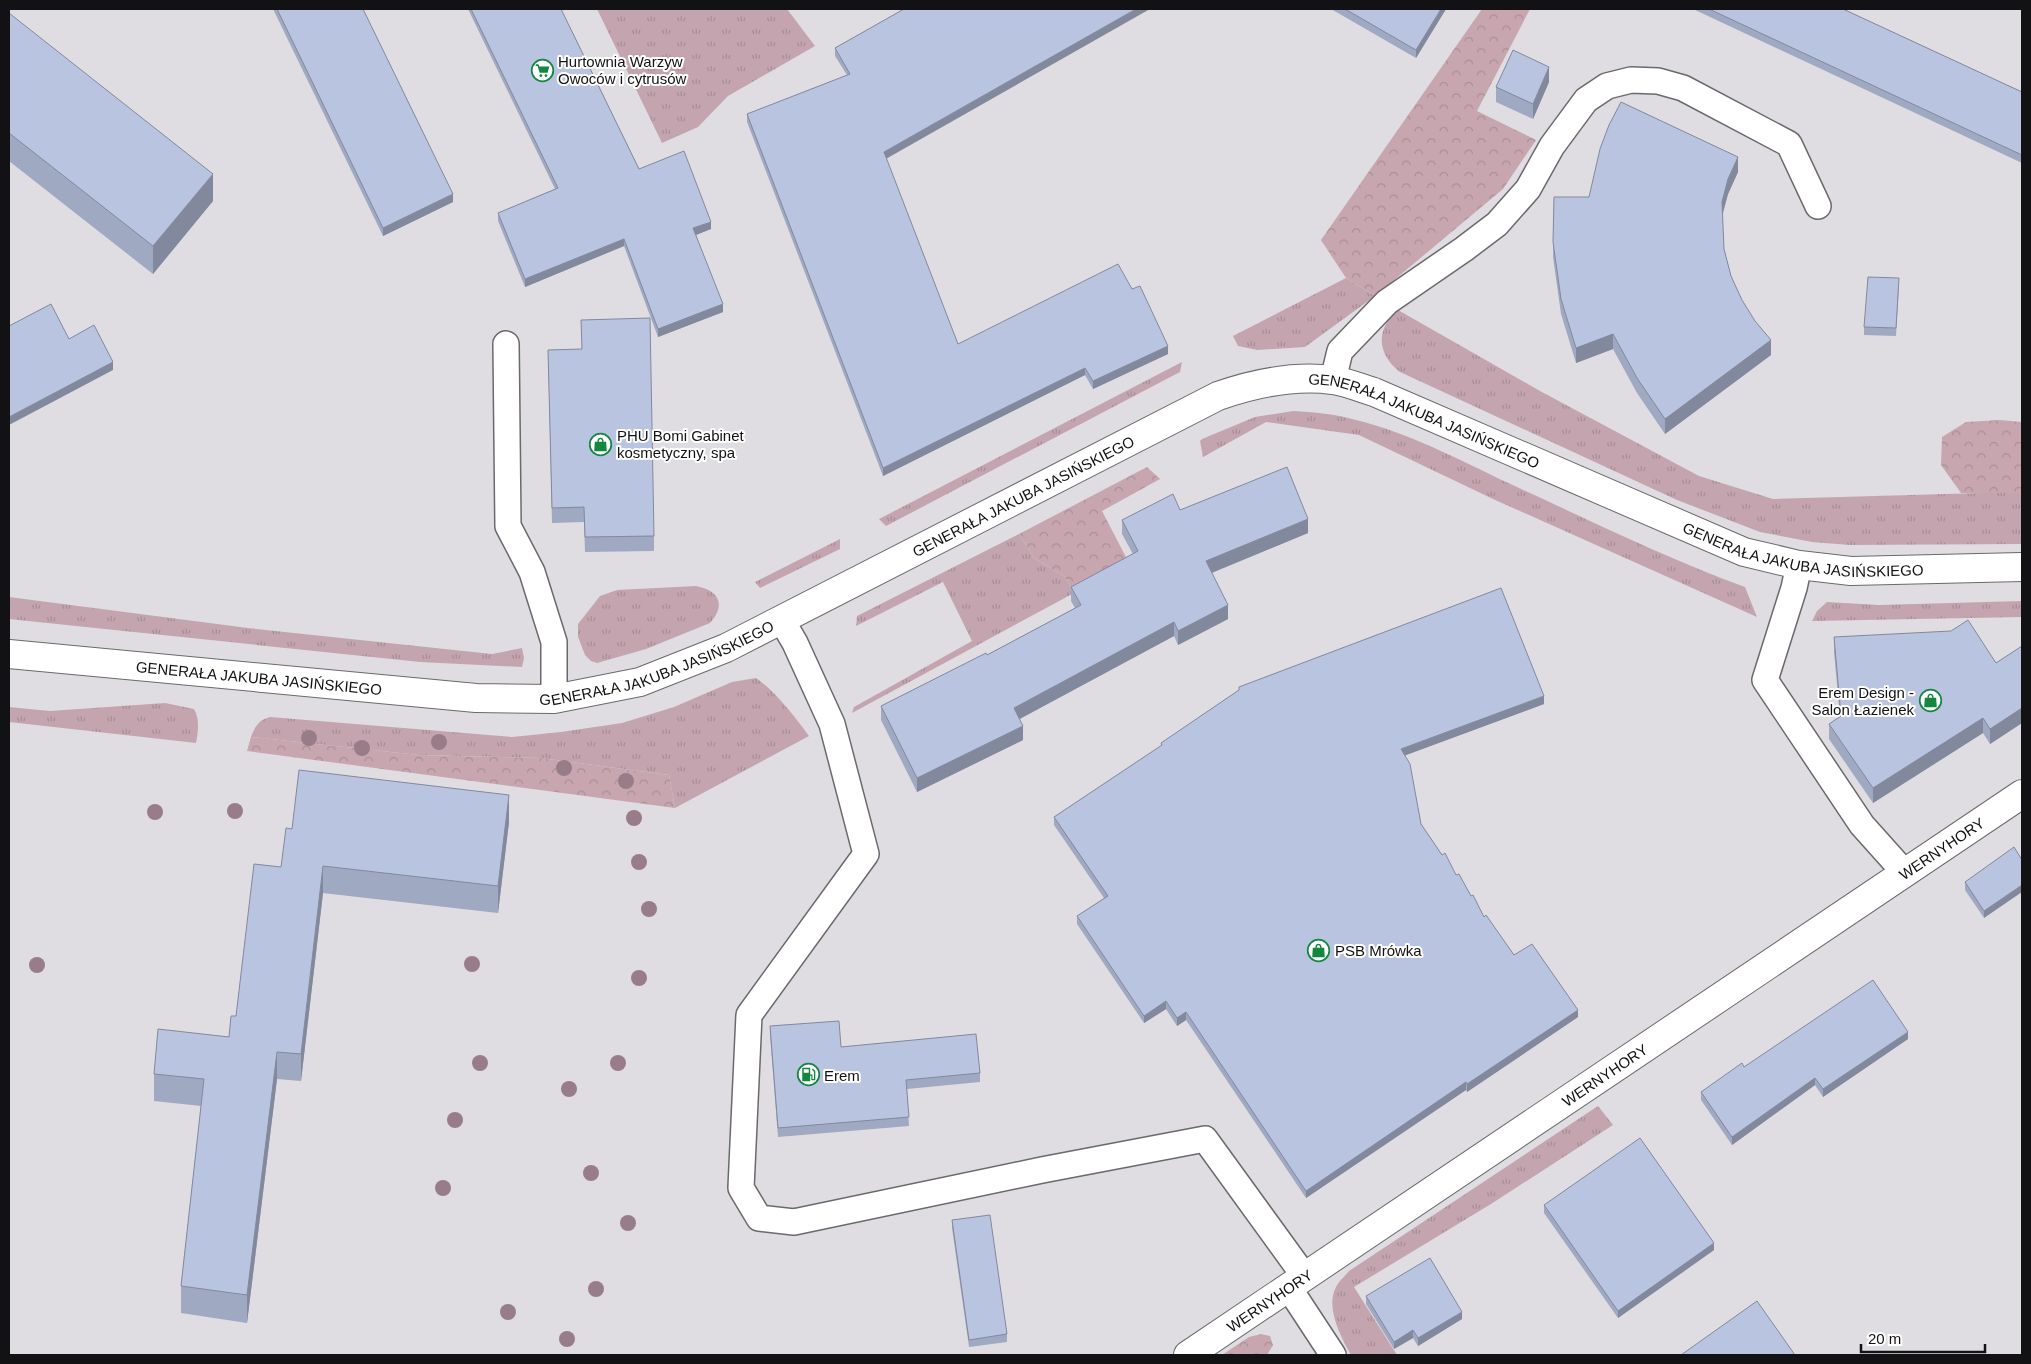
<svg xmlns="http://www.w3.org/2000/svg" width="2031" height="1364" font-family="Helvetica,sans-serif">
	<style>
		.grass { fill: url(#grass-tufts) }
		.forest { fill: url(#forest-crowns) }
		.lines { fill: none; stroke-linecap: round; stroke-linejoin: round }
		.lane-casing { stroke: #6a696d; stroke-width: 28 }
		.street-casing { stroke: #6a696d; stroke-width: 30 }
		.secondary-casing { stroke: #6a696d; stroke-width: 30 }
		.lane { stroke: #fff; stroke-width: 25 }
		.street { stroke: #fff; stroke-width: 28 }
		.secondary { stroke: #fff; stroke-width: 28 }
		.tree { fill: #987d89 }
		.wall { fill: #9fa9c1 }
		.shaded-wall { fill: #82899d }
		.building { fill: #b9c4e0; stroke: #82899d }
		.labels { text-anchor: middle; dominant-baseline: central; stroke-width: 4; stroke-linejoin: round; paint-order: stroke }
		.poi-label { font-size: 15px; fill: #121113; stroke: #fff; text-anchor: start }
		.street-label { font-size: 15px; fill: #121113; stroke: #fff }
	</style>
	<defs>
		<pattern id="grass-tufts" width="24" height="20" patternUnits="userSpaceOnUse" patternTransform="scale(1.25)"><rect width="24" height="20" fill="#c4a5af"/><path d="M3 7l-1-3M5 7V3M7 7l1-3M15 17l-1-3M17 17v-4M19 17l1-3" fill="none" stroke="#a78d96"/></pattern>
		<pattern id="forest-crowns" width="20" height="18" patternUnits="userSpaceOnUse" patternTransform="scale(1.25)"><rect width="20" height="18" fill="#c7a6b0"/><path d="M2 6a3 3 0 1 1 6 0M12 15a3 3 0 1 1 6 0" fill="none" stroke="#aa8e96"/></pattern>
	</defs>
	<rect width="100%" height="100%" fill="#dfdde2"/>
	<path class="grass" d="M 597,9 L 787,9 L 815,46 L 728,96 L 698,127 L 662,143 Z
		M 1346,278 L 1375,296 L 1305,347 L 1257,350 L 1238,346 L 1233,336 Z
		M 1398,310 L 1540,391 L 1699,476 L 1773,499 L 1981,493 L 2022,493 L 2022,544 L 1850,545 L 1812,542 L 1760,532 L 1677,500 L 1400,372 C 1377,354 1375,329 1398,310 Z
		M 1182,362 L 1180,372 L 886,526 L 879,519 Z
		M 1293,411 C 1314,412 1336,414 1356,420 C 1409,433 1458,459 1506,482 C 1585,518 1663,557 1745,587 L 1757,617 L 1493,499 L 1359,435 L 1266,422 L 1203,457 L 1200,441 L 1202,439 L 1255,417 Z
		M 1019,534 L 1034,558 L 1065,577 L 1074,593 L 852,713 L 854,707 L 972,641 L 943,582 L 856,626 L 857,616 Z
		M 840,539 L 840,549 L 760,588 L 755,582 Z
		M 696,586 C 718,590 727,604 710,623 L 646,649 L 597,663 L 591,661 L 585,655 L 578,637 L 578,624 L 600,596 L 617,590 Z
		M 9,597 L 248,628 L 492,654 L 522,648 L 524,658 L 522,667 L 420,662 L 9,619 Z
		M 2022,601 L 2022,617 L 1812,621 L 1817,611 L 1827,602 L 1879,605 Z
		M 756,678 C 777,693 794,716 809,736 L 675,808 L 669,775 L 541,758 L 419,755 L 251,737 C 255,726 259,720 270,717 L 512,737 L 561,732 L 622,723 L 674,707 L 732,682 Z
		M 165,703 L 194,709 C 200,719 198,733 196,743 L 9,722 L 9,707 L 50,711 Z
		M 1598,1106 L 1613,1125 L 1491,1204 L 1354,1287 L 1397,1355 L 1351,1355 C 1341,1337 1325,1307 1336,1287 C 1339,1281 1345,1276 1349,1271 Z"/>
	<path class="forest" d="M 1482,9 L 1530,9 L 1477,111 L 1536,140 L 1503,189 L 1375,296 L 1346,278 L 1321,240 Z
		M 2000,420 L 2022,422 L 2022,493 L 1961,493 L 1941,465 L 1942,437 L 1966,422 Z
		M 1147,467 L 1160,479 L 1102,511 L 1129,563 L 1074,593 L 1065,577 L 1034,558 L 1019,534 Z
		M 251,737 L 419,755 L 541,758 L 669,775 L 675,808 L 247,751 Z
		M 1261,1334 L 1270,1336 L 1273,1345 L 1267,1355 L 1222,1355 L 1249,1337 Z"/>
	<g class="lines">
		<defs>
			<path id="lane" d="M 506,344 L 508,526 L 532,572 L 554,642 L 554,699
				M 1333,380 L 1340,351 L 1387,302 L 1464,249 L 1497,224 L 1528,189 L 1552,146 L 1586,100 L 1607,86 L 1631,80 L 1658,81 L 1683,88 L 1789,144 L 1818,206
				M 1799,565 L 1794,588 L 1765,680 L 1862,825 L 1905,873
				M 781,619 L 795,643 L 832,724 L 866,854 L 749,1015 L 741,1188 L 759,1218 L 794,1222 L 1042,1170 L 1205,1139 L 1305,1277
				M 1289,1288 L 1333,1355"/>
			<g id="street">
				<path id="s1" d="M 1188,1355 L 2022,794"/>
			</g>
			<g id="secondary">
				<path id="s2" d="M 9,654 L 476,698 L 554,699 L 640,682 L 726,648 L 1218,396 C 1255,383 1293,375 1333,380 C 1346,382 1361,388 1374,392 L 1744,552 L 1799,565 L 1851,571 L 2022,567"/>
			</g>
		</defs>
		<use href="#lane" class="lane-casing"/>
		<use href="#street" class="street-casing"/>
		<use href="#secondary" class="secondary-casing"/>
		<use href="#lane" class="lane"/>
		<use href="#street" class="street"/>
		<use href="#secondary" class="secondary"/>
	</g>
	<g class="tree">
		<circle cx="309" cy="738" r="8"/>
		<circle cx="439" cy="742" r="8"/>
		<circle cx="362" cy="748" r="8"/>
		<circle cx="564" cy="768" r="8"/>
		<circle cx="626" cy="781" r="8"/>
		<circle cx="235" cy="811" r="8"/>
		<circle cx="155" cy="812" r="8"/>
		<circle cx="634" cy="818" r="8"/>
		<circle cx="639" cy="862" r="8"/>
		<circle cx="649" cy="909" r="8"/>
		<circle cx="472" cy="964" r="8"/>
		<circle cx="37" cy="965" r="8"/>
		<circle cx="639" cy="978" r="8"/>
		<circle cx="480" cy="1063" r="8"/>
		<circle cx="618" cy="1063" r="8"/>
		<circle cx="569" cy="1089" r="8"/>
		<circle cx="455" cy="1120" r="8"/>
		<circle cx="591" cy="1173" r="8"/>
		<circle cx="443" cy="1188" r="8"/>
		<circle cx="628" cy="1223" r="8"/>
		<circle cx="596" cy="1289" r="8"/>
		<circle cx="508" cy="1312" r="8"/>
		<circle cx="567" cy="1339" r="8"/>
	</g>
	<path class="wall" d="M 273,9 L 363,9 L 453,202 L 383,236 Z
		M 468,9 L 561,9 L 639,169 L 711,229 L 696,235 L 723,312 L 658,337 L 624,246 L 525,287 L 498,221 L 498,213 L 555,189 Z
		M 904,9 L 886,159 L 958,344 L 1132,289 L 1168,354 L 1093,389 L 1085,375 L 883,476 L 747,122 L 747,114 L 847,75 L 835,56 L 835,48 Z
		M 1331,9 L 1446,9 L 1416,58 Z
		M 1693,9 L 1843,9 L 2022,92 L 2022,163 Z
		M 9,13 L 213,201 L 153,274 L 9,161 Z
		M 1549,82 L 1533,119 L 1496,102 L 1496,87 Z
		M 1738,172 L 1728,194 L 1722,214 L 1724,249 L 1731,276 L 1742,300 L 1771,355 L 1665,434 L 1637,393 L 1613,349 L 1576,363 L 1561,314 L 1553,257 L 1554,197 L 1589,197 Z
		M 1899,286 L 1896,336 L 1864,335 L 1864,327 Z
		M 581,320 L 654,536 L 654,551 L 585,552 L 584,522 L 552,523 L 548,350 L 582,349 Z
		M 1180,510 L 1308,533 L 1212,573 L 1228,619 L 1178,645 L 1174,636 L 1019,719 L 1023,740 L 917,792 L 881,720 L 881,706 L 987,655 L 1075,608 L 1071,601 L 1071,587 L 1133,554 L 1122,534 L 1122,520 Z
		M 1834,637 L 1996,663 L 2022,646 L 2022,723 L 1990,744 L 1983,733 L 1873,803 L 1829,739 L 1829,724 L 1840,717 L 1834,652 Z
		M 1544,704 L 1405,755 L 1421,824 L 1484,917 L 1514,955 L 1578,1017 L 1467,1092 L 1466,1090 L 1306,1198 L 1186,1020 L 1177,1026 L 1166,1009 L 1144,1023 L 1077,924 L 1077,916 L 1104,898 L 1054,825 L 1054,817 L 1161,746 L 1161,743 Z
		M 509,822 L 498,913 L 323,893 L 301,1081 L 277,1079 L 247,1323 L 181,1313 L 181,1286 L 201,1106 L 154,1101 L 154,1074 L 229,1037 L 236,1016 L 281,867 L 292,829 Z
		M 2022,860 L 1984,918 L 1965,890 L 1965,882 Z
		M 770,1026 L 841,1047 L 980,1073 L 980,1082 L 907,1089 L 909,1126 L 778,1137 L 770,1035 Z
		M 1908,1039 L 1823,1097 L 1815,1085 L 1732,1145 L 1701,1100 L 1701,1092 L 1744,1067 Z
		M 1544,1205 L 1714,1250 L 1618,1318 L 1544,1213 Z
		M 952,1220 L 1007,1334 L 1007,1342 L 969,1347 L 952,1228 Z
		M 1366,1296 L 1462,1319 L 1418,1346 L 1413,1338 L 1394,1349 L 1366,1304 Z"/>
	<path class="shaded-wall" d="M 1136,9 L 1150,9 L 884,160 L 884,152 Z
		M 1441,9 L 1446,9 L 1416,58 L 1416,50 Z
		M 1549,67 L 1549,82 L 1533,119 L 1533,104 Z
		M 1738,157 L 1738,172 L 1728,194 L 1722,217 L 1722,202 L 1728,179 Z
		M 213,174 L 213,201 L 153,274 L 153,246 Z
		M 453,194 L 453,202 L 383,236 L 383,228 Z
		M 711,222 L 711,229 L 693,236 L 693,228 Z
		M 624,239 L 624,246 L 525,287 L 525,279 Z
		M 723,304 L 723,312 L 658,337 L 658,329 Z
		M 1613,334 L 1613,349 L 1576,363 L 1576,348 Z
		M 1771,340 L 1771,355 L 1665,434 L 1665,419 Z
		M 1168,346 L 1168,354 L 1093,389 L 1093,381 Z
		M 113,362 L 113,370 L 9,425 L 9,417 Z
		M 1085,368 L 1085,375 L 883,476 L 883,468 Z
		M 1308,519 L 1308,533 L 1206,575 L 1206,561 Z
		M 1228,605 L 1228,619 L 1178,645 L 1178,631 Z
		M 1174,622 L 1174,636 L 1014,722 L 1014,708 Z
		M 1544,696 L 1544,704 L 1401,757 L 1401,749 Z
		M 2022,708 L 2022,723 L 1990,744 L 1990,729 Z
		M 1983,718 L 1983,733 L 1873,803 L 1873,788 Z
		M 1023,726 L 1023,740 L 917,792 L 917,778 Z
		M 509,795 L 509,822 L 498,913 L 498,886 Z
		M 323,866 L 323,893 L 301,1081 L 301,1054 Z
		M 2022,885 L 2022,892 L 1984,918 L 1984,911 Z
		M 1166,1001 L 1166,1009 L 1144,1023 L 1144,1016 Z
		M 1578,1010 L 1578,1017 L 1467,1092 L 1467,1084 Z
		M 1186,1012 L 1186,1020 L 1177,1026 L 1177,1018 Z
		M 1908,1032 L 1908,1039 L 1823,1097 L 1823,1089 Z
		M 277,1052 L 277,1079 L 247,1323 L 247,1295 Z
		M 1815,1078 L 1815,1085 L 1732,1145 L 1732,1137 Z
		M 1466,1082 L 1466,1090 L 1306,1198 L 1306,1191 Z
		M 1714,1243 L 1714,1250 L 1618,1318 L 1618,1311 Z
		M 1462,1312 L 1462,1319 L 1418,1346 L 1418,1338 Z
		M 1413,1330 L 1413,1338 L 1394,1349 L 1394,1342 Z"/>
	<path class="building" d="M 277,9 L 363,9 L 453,194 L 383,228 Z
		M 471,9 L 561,9 L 639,169 L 684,151 L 711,222 L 693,228 L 723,304 L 658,329 L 624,239 L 525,279 L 498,213 L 558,188 Z
		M 904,9 L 1136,9 L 884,152 L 958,344 L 1118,264 L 1132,289 L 1140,286 L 1168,346 L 1093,381 L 1085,368 L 883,468 L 747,114 L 850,74 L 835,48 Z
		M 1345,9 L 1441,9 L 1416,50 Z
		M 1709,9 L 1843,9 L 2022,92 L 2022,155 Z
		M 9,13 L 213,174 L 153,246 L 9,133 Z
		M 1513,50 L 1549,67 L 1533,104 L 1496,87 Z
		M 1621,102 L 1738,157 L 1728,179 L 1722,202 L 1724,249 L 1731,276 L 1742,300 L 1755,321 L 1771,340 L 1665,419 L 1637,378 L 1613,334 L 1576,348 L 1561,299 L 1553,242 L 1554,197 L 1589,197 L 1600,149 L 1609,125 Z
		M 1868,277 L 1899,278 L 1896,328 L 1864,327 Z
		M 51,304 L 69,339 L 94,325 L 113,362 L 9,417 L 9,326 Z
		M 650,318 L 654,536 L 585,537 L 584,507 L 552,508 L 548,350 L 582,349 L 581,320 Z
		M 1287,467 L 1308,519 L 1206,561 L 1228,605 L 1178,631 L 1174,622 L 1014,708 L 1023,726 L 917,778 L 881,706 L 986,653 L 987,655 L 1081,605 L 1071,587 L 1138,551 L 1122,520 L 1173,494 L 1180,510 Z
		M 1501,588 L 1544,696 L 1401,749 L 1410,764 L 1421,824 L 1442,855 L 1445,853 L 1456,875 L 1459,874 L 1471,896 L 1473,895 L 1484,917 L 1486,915 L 1514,955 L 1532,944 L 1578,1010 L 1467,1084 L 1466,1082 L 1306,1191 L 1186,1012 L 1177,1018 L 1166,1001 L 1144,1016 L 1077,916 L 1108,896 L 1054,817 L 1162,745 L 1161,743 L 1239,690 L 1239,687 Z
		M 1968,620 L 1996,663 L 2022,646 L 2022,708 L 1990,729 L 1983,718 L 1873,788 L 1829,724 L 1841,716 L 1834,637 L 1951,631 Z
		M 299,770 L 509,795 L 498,886 L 323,866 L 301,1054 L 277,1052 L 247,1295 L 181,1286 L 204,1079 L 154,1074 L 158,1029 L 229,1037 L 231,1016 L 236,1016 L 254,864 L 281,867 L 286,828 L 292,829 Z
		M 2014,847 L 2022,860 L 2022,885 L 1984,911 L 1965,882 Z
		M 1873,980 L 1908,1032 L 1823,1089 L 1815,1078 L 1732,1137 L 1701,1092 L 1742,1063 L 1744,1067 Z
		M 839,1021 L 841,1047 L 976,1034 L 980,1073 L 906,1080 L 909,1117 L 778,1128 L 770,1026 Z
		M 1640,1138 L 1714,1243 L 1618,1311 L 1544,1205 Z
		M 990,1215 L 1007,1334 L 969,1340 L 952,1220 Z
		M 1430,1258 L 1462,1312 L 1418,1338 L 1413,1330 L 1394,1342 L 1366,1296 Z
		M 1757,1301 L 1795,1355 L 1681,1355 Z"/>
	<defs>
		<symbol id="supermarket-ring" viewBox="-11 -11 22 22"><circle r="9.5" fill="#fff" stroke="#13863f" stroke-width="1.5"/><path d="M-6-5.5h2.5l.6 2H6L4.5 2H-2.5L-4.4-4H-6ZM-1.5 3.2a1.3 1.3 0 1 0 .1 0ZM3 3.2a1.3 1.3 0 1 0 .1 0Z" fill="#13863f"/></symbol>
		<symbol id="shop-ring" viewBox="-11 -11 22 22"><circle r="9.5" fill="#fff" stroke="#13863f" stroke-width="1.5"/><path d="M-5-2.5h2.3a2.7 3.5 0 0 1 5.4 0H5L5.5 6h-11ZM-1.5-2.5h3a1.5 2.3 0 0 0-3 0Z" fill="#13863f"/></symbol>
		<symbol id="fuel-ring" viewBox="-11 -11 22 22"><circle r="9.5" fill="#fff" stroke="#13863f" stroke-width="1.5"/><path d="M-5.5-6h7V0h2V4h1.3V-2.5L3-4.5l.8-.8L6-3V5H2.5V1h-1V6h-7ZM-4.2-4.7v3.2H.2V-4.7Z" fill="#13863f"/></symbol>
	</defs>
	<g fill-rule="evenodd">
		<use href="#supermarket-ring" x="530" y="58" width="25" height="25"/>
		<use href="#shop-ring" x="588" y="432" width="25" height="25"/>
		<use href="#shop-ring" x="1918" y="688" width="25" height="25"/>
		<use href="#shop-ring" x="1306" y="938" width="25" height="25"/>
		<use href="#fuel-ring" x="796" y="1062" width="25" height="25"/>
	</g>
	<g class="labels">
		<g class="poi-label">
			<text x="558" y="61">Hurtownia Warzyw<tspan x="558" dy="17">Owoców i cytrusów</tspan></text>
			<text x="617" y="435">PHU Bomi Gabinet<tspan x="617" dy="17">kosmetyczny, spa</tspan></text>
			<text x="1914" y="692" text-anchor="end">Erem Design -<tspan x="1914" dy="17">Salon Łazienek</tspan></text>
			<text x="1335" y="950">PSB Mrówka</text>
			<text x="824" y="1075">Erem</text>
		</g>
		<g class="street-label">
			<text stroke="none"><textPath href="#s2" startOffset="1496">GENERAŁA JAKUBA JASIŃSKIEGO</textPath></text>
			<text stroke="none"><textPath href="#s2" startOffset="1061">GENERAŁA JAKUBA JASIŃSKIEGO</textPath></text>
			<text stroke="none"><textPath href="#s2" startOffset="1901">GENERAŁA JAKUBA JASIŃSKIEGO</textPath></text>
			<text stroke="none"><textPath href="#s2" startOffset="656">GENERAŁA JAKUBA JASIŃSKIEGO</textPath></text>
			<text stroke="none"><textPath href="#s2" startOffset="251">GENERAŁA JAKUBA JASIŃSKIEGO</textPath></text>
			<text stroke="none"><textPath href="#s1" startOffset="908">WERNYHORY</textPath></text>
			<text stroke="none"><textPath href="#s1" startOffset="502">WERNYHORY</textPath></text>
			<text stroke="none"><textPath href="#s1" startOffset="98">WERNYHORY</textPath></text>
		</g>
	</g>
	<rect width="2031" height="1364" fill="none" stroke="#121113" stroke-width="20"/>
	<path d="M1861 1344v8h124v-8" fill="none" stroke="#121113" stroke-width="2.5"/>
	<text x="1868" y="1344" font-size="15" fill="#121113" stroke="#ffffff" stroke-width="4" paint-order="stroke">20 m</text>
</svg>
